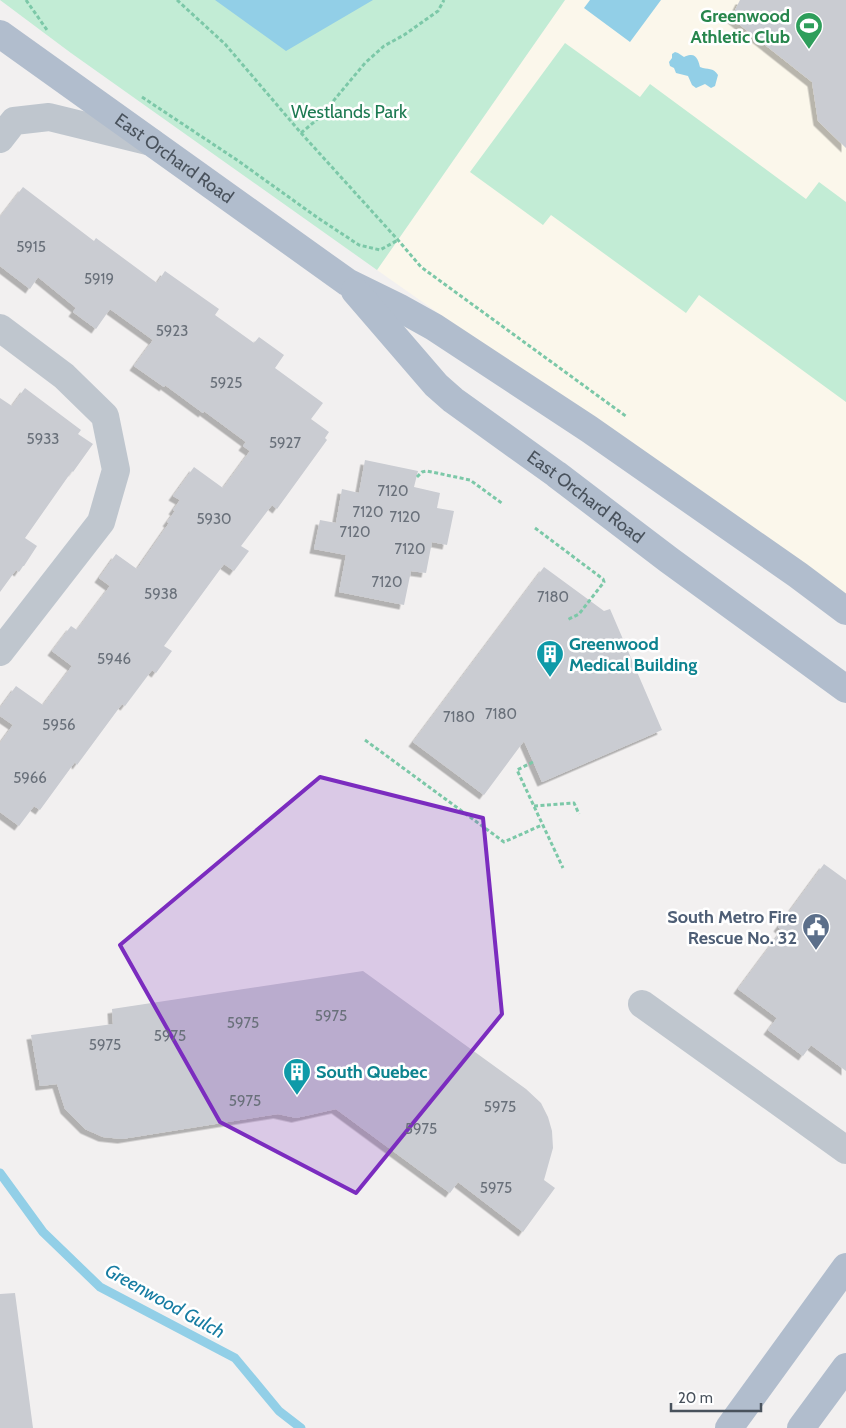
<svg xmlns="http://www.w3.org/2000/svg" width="846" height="1428" font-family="Cabin,sans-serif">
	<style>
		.commercial { fill: #fbf7eb }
		.green { fill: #c2ecd5 }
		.water { fill: #92cfe7 }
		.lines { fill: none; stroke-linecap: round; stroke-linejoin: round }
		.stream { stroke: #92cfe7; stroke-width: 9 }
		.building { fill: #caccd2; filter: url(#shadow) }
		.path { stroke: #7cc8a8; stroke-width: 3; stroke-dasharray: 4 2.5; stroke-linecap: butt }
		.minor { stroke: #bfc6ce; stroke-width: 28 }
		.major { stroke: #b1bdcd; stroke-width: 28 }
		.marked { fill: #7b2cbf; fill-opacity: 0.2; stroke: #7b2cbf; stroke-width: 4; stroke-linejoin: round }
		.labels { text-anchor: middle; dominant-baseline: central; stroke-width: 5; stroke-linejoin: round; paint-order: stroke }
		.number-label { font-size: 15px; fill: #69707a }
		.leisure-label { font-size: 18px; font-weight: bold; fill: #27864d; stroke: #fff; text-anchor: end }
		.park-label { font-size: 18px; fill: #1d7a52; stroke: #fff }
		.street-label { font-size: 18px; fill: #49525c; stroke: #fff }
		.culture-label { font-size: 18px; font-weight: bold; fill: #0d838f; stroke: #fff; text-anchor: start }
		.service-label { font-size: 18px; font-weight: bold; fill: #4e5e75; stroke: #fff; text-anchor: end }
		.water-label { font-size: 19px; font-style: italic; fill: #167ca2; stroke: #fff }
	</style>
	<defs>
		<filter id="shadow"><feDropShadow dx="-4.5" dy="4.5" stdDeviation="0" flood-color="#0004"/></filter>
	</defs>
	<rect width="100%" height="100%" fill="#f2f0f0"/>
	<path class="commercial" d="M 565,0 L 846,0 L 846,600 L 377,270 Z"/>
	<path class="green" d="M 0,0 L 565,0 L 377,270 L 71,53 Z
		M 565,43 L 640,97 L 650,84 L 806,199 L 819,182 L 846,202 L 846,402 L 699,295 L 686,313 L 551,215 L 543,225 L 470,172 Z"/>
	<path class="water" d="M 215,0 L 373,0 L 286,51 Z
		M 590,0 L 661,0 L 630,42 L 584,8 Z
		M 675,52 L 678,53 L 684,57 C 686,56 688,55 690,55 C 697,54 699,63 700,67 C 708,70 713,67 718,75 L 715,86 L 711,88 L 705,84 L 696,88 L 692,85 L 688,76 L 676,73 L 674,68 L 670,66 L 669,62 L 672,58 L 672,54 Z"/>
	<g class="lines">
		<path class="stream" d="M 0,1173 L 43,1232 L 100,1287 L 235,1358 L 279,1411 L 301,1428"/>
	</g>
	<path class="building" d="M 740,0 L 846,0 L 846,148 L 818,121 L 812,82 L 731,18 Z
		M 23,187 L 94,241 L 96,238 L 157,283 L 165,271 L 219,309 L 215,315 L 254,343 L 259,337 L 284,355 L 275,368 L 323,403 L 311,419 L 329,432 L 325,438 L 327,440 L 277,509 L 272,505 L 241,546 L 249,551 L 234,571 L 224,564 L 164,646 L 172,651 L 156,673 L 152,670 L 125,706 L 122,704 L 77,765 L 75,762 L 40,810 L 34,806 L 19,826 L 0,812 L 0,743 L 13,725 L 0,716 L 0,708 L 16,686 L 43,705 L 72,666 L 52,651 L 71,626 L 77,630 L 110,586 L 99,578 L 116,554 L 137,569 L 169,523 L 167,522 L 175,511 L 173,510 L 180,500 L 173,496 L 194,467 L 223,488 L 250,451 L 243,446 L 246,442 L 204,411 L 203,413 L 165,385 L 164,387 L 134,366 L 153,340 L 110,309 L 96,329 L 73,312 L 76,308 L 38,277 L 30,289 L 0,266 L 0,217 Z
		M 25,388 L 81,430 L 78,434 L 93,444 L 73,472 L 72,471 L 25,538 L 37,546 L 24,566 L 23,566 L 19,572 L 16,570 L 0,592 L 0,398 L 12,406 Z
		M 365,460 L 418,471 L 414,487 L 440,493 L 437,508 L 454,511 L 447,545 L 432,542 L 426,573 L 411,571 L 404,605 L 339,592 L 346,555 L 314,549 L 320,520 L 336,523 L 342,489 L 359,493 Z
		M 544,567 L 604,611 L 610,609 L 662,730 L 542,782 L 524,741 L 484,795 L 413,742 Z
		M 824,864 L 846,880 L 846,1071 L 811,1045 L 803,1056 L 768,1030 L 777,1018 L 738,989 L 782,930 L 778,927 Z
		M 363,971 L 526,1089 L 541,1103 L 548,1117 L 552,1131 L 553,1148 L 544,1180 L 555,1188 L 523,1232 L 458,1182 L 450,1193 L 336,1109 L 296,1118 L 278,1114 L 122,1139 L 103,1137 L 85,1129 L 65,1109 L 57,1084 L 40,1086 L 31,1035 L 113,1024 L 112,1009 Z
		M 15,1293 L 33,1428 L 0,1428 L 0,1294 Z"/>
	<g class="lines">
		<path class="path" d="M 26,0 L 47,30
			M 177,0 L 225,44 L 301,133 L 398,240 L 421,267 L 627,417
			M 142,97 L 237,160 L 318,218 L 359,245 L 380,250 L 398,240
			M 301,133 L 320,117 L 365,63 L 384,46 L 404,35 L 438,11 L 444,0
			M 417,477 L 422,472 L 427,471 L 470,480 L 503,504
			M 535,528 L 603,579 L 604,582 L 579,614 L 567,620
			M 365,740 L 504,842 L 542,825
			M 533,762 L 517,770 L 563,868
			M 534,806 L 574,803 L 579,814"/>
		<path class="minor" d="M 0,139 L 14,121 L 49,117 L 151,142
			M 0,328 L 64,376 L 105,416 L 116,470 L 101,522 L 0,652
			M 642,1004 L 846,1150"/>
		<g class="major">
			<path id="s1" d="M 0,34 L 347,282 L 398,307 L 434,327 L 589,429 L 798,575 L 846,611"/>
			<path id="s2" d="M 355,291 L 436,385 L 453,400 L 556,474 L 669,560 L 846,689"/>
			<path d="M 729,1428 L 846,1267"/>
			<path d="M 801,1428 L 846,1367"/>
		</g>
	</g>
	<path class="marked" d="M 320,777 L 483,818 L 502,1014 L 356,1193 L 220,1122 L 120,945 Z"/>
	<defs>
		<symbol id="stadium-pin" viewBox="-11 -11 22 30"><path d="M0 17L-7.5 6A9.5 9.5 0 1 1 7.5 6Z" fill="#2e9e5b" stroke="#fff"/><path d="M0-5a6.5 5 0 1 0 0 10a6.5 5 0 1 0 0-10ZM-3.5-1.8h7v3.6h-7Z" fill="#fff"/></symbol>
		<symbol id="building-pin" viewBox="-11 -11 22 30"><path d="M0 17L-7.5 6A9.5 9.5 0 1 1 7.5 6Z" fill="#0f9aa8" stroke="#fff"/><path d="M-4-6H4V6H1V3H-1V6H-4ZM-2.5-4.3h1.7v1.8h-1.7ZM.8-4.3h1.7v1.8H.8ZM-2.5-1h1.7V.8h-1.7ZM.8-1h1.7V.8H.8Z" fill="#fff"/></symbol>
		<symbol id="civic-pin" viewBox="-11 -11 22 30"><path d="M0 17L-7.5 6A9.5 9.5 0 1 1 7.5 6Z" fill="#5c6f8a" stroke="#fff"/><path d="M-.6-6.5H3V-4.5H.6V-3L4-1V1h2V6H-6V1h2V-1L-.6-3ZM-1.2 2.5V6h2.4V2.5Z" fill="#fff"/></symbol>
	</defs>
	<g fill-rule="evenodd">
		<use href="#stadium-pin" x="793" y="10" width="32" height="43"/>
		<use href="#building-pin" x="534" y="638" width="32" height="43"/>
		<use href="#civic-pin" x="800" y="911" width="32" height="43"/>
		<use href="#building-pin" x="281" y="1056" width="32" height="43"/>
	</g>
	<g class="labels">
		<g class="number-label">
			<text x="31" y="247">5915</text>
			<text x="99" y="279">5919</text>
			<text x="172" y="331">5923</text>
			<text x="226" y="383">5925</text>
			<text x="43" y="439">5933</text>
			<text x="285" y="443">5927</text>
			<text x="393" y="491">7120</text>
			<text x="368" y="512">7120</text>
			<text x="405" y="517">7120</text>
			<text x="214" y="519">5930</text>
			<text x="355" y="532">7120</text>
			<text x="410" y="549">7120</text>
			<text x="387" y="582">7120</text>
			<text x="161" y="594">5938</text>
			<text x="553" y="597">7180</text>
			<text x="114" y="659">5946</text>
			<text x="501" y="714">7180</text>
			<text x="459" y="717">7180</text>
			<text x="59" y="725">5956</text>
			<text x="30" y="778">5966</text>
			<text x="331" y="1016">5975</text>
			<text x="243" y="1023">5975</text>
			<text x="170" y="1036">5975</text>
			<text x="105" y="1045">5975</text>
			<text x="245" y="1101">5975</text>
			<text x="500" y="1107">5975</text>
			<text x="421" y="1129">5975</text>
			<text x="496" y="1188">5975</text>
		</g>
		<g class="leisure-label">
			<text x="790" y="16">Greenwood<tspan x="790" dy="21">Athletic Club</tspan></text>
		</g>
		<g class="park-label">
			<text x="349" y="112">Westlands Park</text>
		</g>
		<g class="street-label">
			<text stroke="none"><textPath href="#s1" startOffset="214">East Orchard Road</textPath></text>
			<text stroke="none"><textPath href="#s2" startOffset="311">East Orchard Road</textPath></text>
		</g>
		<g class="culture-label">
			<text x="569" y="644">Greenwood<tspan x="569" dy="21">Medical Building</tspan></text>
			<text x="316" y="1072">South Quebec</text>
		</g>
		<g class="service-label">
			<text x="797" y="917">South Metro Fire<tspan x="797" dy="21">Rescue No. 32</tspan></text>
		</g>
		<g class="water-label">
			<text transform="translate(165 1301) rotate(29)">Greenwood Gulch</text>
		</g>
	</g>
	<path d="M671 1403v8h90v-8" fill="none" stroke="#49525c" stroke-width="2.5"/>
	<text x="678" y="1403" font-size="15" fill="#49525c" stroke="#ffffff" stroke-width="4" paint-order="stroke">20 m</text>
</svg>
